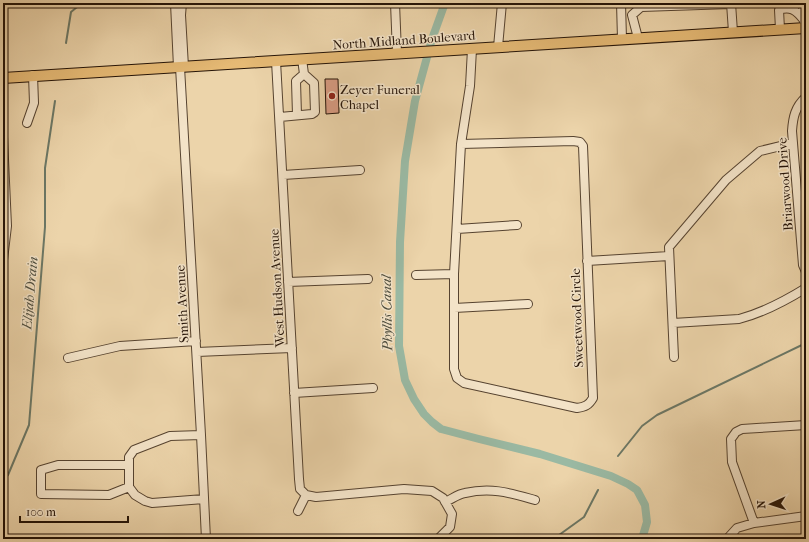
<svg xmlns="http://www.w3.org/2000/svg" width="809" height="542" font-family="'IM FELL French Canon',serif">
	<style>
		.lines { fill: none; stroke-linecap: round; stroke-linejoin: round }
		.stream { stroke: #6b7765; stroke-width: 2 }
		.canal { stroke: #9ab9a3; stroke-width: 8 }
		.building { fill: #da9d84; stroke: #241307 }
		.minor-casing { stroke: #564330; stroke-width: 10 }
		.major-casing { stroke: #241307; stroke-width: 12 }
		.minor { stroke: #f3e3c8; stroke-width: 8 }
		.major { stroke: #e6ba75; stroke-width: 10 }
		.poi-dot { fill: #8f2418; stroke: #f3e3c8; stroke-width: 1.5 }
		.labels { text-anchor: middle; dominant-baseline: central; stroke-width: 3; stroke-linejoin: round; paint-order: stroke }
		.street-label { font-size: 13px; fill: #241307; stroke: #f3e3c8 }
		.poi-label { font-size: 13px; fill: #241307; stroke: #f3e3c8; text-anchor: start }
		.water-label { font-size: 14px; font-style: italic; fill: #4d4d3e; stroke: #f3e3c8 }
	</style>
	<rect width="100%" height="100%" fill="#ecd4aa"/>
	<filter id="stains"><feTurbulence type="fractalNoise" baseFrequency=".005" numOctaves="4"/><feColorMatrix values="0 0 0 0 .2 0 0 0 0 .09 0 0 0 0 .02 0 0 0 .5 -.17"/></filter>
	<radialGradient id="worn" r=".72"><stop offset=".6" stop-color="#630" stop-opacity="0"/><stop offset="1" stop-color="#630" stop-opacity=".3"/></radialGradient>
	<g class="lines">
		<path class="stream" d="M 66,43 L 71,12 L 82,3
			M 618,456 L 642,426 L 657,415 L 806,343
			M 3,480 L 8,475 L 29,425 L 45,227 L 45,168 L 55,101
			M 552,539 L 559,535 L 584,517 L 598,490"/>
		<path class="canal" d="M 445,3 L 432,39 L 415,101 L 405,161 L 400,242 L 399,346 L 405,380 L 414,399 L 424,414 L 432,422 L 441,429 L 479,439 L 540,454 L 611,476 L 628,484 L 637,490 L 645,505 L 647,522 L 642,539"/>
	</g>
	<path class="building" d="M 325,79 L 338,79 L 339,113 L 326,114 Z"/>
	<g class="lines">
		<defs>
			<path id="minor" d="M 175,3 L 178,67
				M 182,3 L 181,15 L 184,67
				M 395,3 L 397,53
				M 621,3 L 622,39
				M 731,3 L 733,32
				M 803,3 L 804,21
				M 780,29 L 779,10 C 790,6 796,10 803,19
				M 638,38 L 632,15 L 641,7 L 731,4
				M 498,47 L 502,3
				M 276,61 L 299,479 L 300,489 L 306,495
				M 180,67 L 201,435 L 206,539
				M 806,97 C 795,107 793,117 792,131 L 803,265 L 806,272
				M 297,115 L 296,81 L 304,74
				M 280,117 L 312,114 L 315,112 L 314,83 L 304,74 L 302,59
				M 27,123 L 34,103 L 33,75
				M 3,137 L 7,226 L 3,260
				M 461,144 L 573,141 L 580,142 L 583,146 L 593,398 C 589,405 585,407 577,408 L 464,383 L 457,378 L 454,369 L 454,274 L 461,144 L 470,86 L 472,49
				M 283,175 L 360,170
				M 457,229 L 517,225
				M 587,261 L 669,256
				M 416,275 L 454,274
				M 288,282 L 368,279
				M 454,308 L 528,304
				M 673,323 L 739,319 C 762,313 785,301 806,288
				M 197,352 L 292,348
				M 674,357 L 669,247 L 726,180 L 760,151 L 793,143
				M 68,358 L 120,346 L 196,341
				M 294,393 L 373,388
				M 201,435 L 170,436 L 134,450 L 129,457 L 129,487 L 135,495 L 145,501 L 152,503 L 204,499
				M 129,465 L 58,465 L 41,470 L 41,494 L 109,495 L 129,487
				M 306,495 L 316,497 L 404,489 L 432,491 L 443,498 L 452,514 L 450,527 L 438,539
				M 445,502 C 452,499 458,494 465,493 C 492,487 510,493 535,500
				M 298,511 L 306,495
				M 754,523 L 732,462 L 731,439 L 736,432 L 742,429 L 806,425
				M 727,539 L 737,528 L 754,523 L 806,516"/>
			<path id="major" d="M 3,78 L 806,28"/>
		</defs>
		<use href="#minor" class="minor-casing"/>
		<use href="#major" class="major-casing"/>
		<use href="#minor" class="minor"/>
		<use href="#major" class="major"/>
	</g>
	<circle class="poi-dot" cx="332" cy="96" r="4"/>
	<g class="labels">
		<g class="street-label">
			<text transform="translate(404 40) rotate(-4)">North Midland Boulevard</text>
			<text transform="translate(785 184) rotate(-94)">Briarwood Drive</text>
			<text transform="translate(277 288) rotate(-93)">West Hudson Avenue</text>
			<text transform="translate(182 304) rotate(-93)">Smith Avenue</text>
			<text transform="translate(577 318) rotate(-92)">Sweetwood Circle</text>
		</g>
		<g class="poi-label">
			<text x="340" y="89">Zeyer Funeral<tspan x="340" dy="15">Chapel</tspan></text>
		</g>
		<g class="water-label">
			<text transform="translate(30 293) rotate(-85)">Elijah Drain</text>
			<text transform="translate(387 313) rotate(-91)">Phyllis Canal</text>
		</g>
	</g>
	<rect width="809" height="542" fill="none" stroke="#ecd4aa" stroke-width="16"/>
	<rect x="4" y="4" width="801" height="534" fill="none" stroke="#241307" stroke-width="2"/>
	<rect x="8" y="8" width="793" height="526" fill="none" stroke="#241307"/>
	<g transform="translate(771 504) rotate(267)" stroke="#f3e3c8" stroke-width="3" paint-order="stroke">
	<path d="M0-3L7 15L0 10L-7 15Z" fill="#241307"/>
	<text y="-6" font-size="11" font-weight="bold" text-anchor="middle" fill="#241307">N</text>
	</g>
	<path d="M20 516v6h108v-6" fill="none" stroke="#241307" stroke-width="2"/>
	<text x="26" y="516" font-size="12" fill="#241307" stroke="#f3e3c8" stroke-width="3" paint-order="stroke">100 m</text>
	<rect width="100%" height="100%" filter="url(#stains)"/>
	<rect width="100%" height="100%" fill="url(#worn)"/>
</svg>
